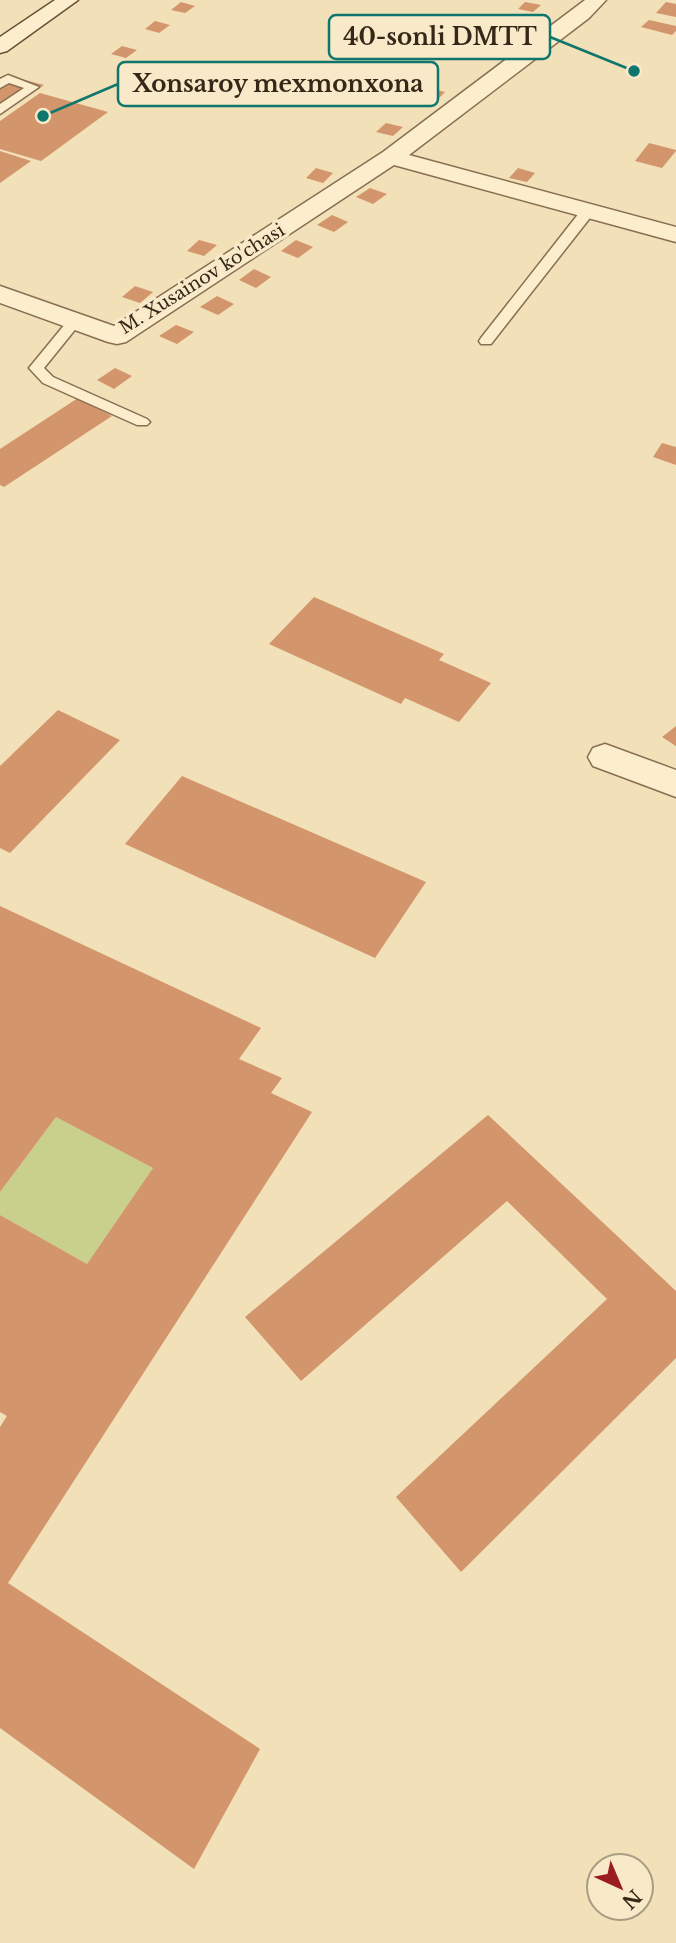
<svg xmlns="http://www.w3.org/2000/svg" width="676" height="1943" font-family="'Libre Baskerville',serif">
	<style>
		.green { fill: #c8d08c }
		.building { fill: #d3956b }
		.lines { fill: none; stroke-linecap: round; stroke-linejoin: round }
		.service-casing { stroke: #886e52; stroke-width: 3 }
		.minor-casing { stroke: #886e52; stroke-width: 3 }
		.secondary-casing { stroke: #6a4f36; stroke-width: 3 }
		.service { fill: #fcedcc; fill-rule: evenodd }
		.minor { fill: #fcedcc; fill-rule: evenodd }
		.secondary { fill: #fcedcc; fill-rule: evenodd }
		.labels { text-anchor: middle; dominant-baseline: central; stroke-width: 7; stroke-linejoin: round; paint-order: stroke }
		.far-street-label { font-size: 18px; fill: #362719; stroke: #f8eac8 }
		.leader { fill: none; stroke: #0f766e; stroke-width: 2.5 }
		.callout-dot { fill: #0f766e; stroke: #f8eac8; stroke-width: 2.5 }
		.callout { fill: #f8eac8; stroke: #0f766e; stroke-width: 2.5 }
		.callout-label { font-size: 23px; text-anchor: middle; font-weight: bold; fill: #362719 }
	</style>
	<rect width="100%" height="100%" fill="#f1e0b8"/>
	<path class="green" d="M 56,1117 L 153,1168 L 87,1264 L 0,1215 L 0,1192 Z"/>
	<path class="building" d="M 181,2 L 195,6 L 185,13 L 171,10 Z
		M 525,2 L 541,5 L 533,12 L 518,9 Z
		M 666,2 L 676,4 L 676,17 L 656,13 Z
		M 649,20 L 676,26 L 676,31 L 672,35 L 641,27 Z
		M 155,21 L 170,25 L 159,33 L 145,29 Z
		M 122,46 L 137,50 L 126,58 L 111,54 Z
		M 475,47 L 491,51 L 482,59 L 466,55 Z
		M 6,75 L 44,85 L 0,115 L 0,79 Z
		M 428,88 L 445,92 L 436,101 L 419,97 Z
		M 40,93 L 108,112 L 41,161 L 0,149 L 0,121 Z
		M 386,123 L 403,127 L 393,136 L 376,132 Z
		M 649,143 L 676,150 L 676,151 L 662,168 L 635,161 Z
		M 0,151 L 31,161 L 0,183 Z
		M 316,168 L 333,173 L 323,183 L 306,178 Z
		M 518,168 L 535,173 L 527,182 L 509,178 Z
		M 370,188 L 387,194 L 373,204 L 356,197 Z
		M 332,215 L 348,222 L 334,232 L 317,225 Z
		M 199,240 L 217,245 L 204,256 L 187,251 Z
		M 296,240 L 313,247 L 298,258 L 281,251 Z
		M 254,269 L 271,277 L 256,288 L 239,280 Z
		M 135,286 L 153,292 L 140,303 L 122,297 Z
		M 217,296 L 234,304 L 218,315 L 200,307 Z
		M 176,325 L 194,332 L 177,344 L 159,336 Z
		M 115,368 L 132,376 L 114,389 L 97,380 Z
		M 78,398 L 112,416 L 4,487 L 0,485 L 0,449 Z
		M 662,443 L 676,447 L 676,465 L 653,457 Z
		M 314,597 L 444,654 L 439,660 L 491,683 L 459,722 L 405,698 L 401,704 L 269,644 Z
		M 58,710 L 120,740 L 10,853 L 0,848 L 0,766 Z
		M 676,726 L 676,746 L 662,737 Z
		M 182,776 L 426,882 L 375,958 L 125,844 Z
		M 0,906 L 261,1028 L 239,1059 L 282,1078 L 271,1093 L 312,1112 L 8,1583 L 260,1749 L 194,1869 L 0,1728 L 0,1427 L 7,1416 L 0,1412 L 0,1215 L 87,1264 L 153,1168 L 56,1117 L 0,1192 Z
		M 488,1115 L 676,1291 L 676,1358 L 461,1572 L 396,1497 L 607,1299 L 507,1201 L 301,1381 L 245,1317 Z"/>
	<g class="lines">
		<defs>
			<path id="service" d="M 8,75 L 39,87 L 0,114 L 0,104 L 24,88 L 9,83 L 0,88 L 0,79 Z
				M 588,207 L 595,211 L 593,214 L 491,344 L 481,344 L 479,341 L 481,338 L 583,208 Z
				M 75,317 L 82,321 L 44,368 L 53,377 L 147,419 L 150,422 L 147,425 L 137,425 L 43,383 L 29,368 L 70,318 Z"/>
			<path id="minor" d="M 585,0 L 606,0 L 589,18 L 409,155 L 676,227 L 676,242 L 394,165 L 126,342 L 117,344 L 108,342 L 0,303 L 0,286 L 114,326 L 383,152 Z
				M 605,744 L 676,770 L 676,797 L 593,766 L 588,757 L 593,748 Z"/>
			<path id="secondary" d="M 55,0 L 78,0 L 7,51 L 0,53 L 0,37 Z"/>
		</defs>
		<use href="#service" class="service-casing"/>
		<use href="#minor" class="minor-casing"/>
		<use href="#secondary" class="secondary-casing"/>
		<use href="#service" class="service"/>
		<use href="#minor" class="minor"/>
		<use href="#secondary" class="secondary"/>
	</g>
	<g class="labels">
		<g class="far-street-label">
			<text transform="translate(202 279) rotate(-32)">M. Xusainov ko'chasi</text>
		</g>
	</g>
	<path class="leader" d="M634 71L550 37M43 116L118 84"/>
	<g class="callout-dot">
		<circle cx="634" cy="71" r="7"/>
		<circle cx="43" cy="116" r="7"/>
	</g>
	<g class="callout">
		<rect x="329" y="15" width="221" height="44" rx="7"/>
		<rect x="118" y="62" width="320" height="44" rx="7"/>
	</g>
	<g class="callout-label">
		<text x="440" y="45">40-sonli DMTT</text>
		<text x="278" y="92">Xonsaroy mexmonxona</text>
	</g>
	<g transform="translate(620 1887) rotate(136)"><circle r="33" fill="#f8eac8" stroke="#aa9c82" stroke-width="2"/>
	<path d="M0-5L12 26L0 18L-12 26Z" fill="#9c1d20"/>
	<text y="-10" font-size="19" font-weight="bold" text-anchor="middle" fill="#362719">N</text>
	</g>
</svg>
